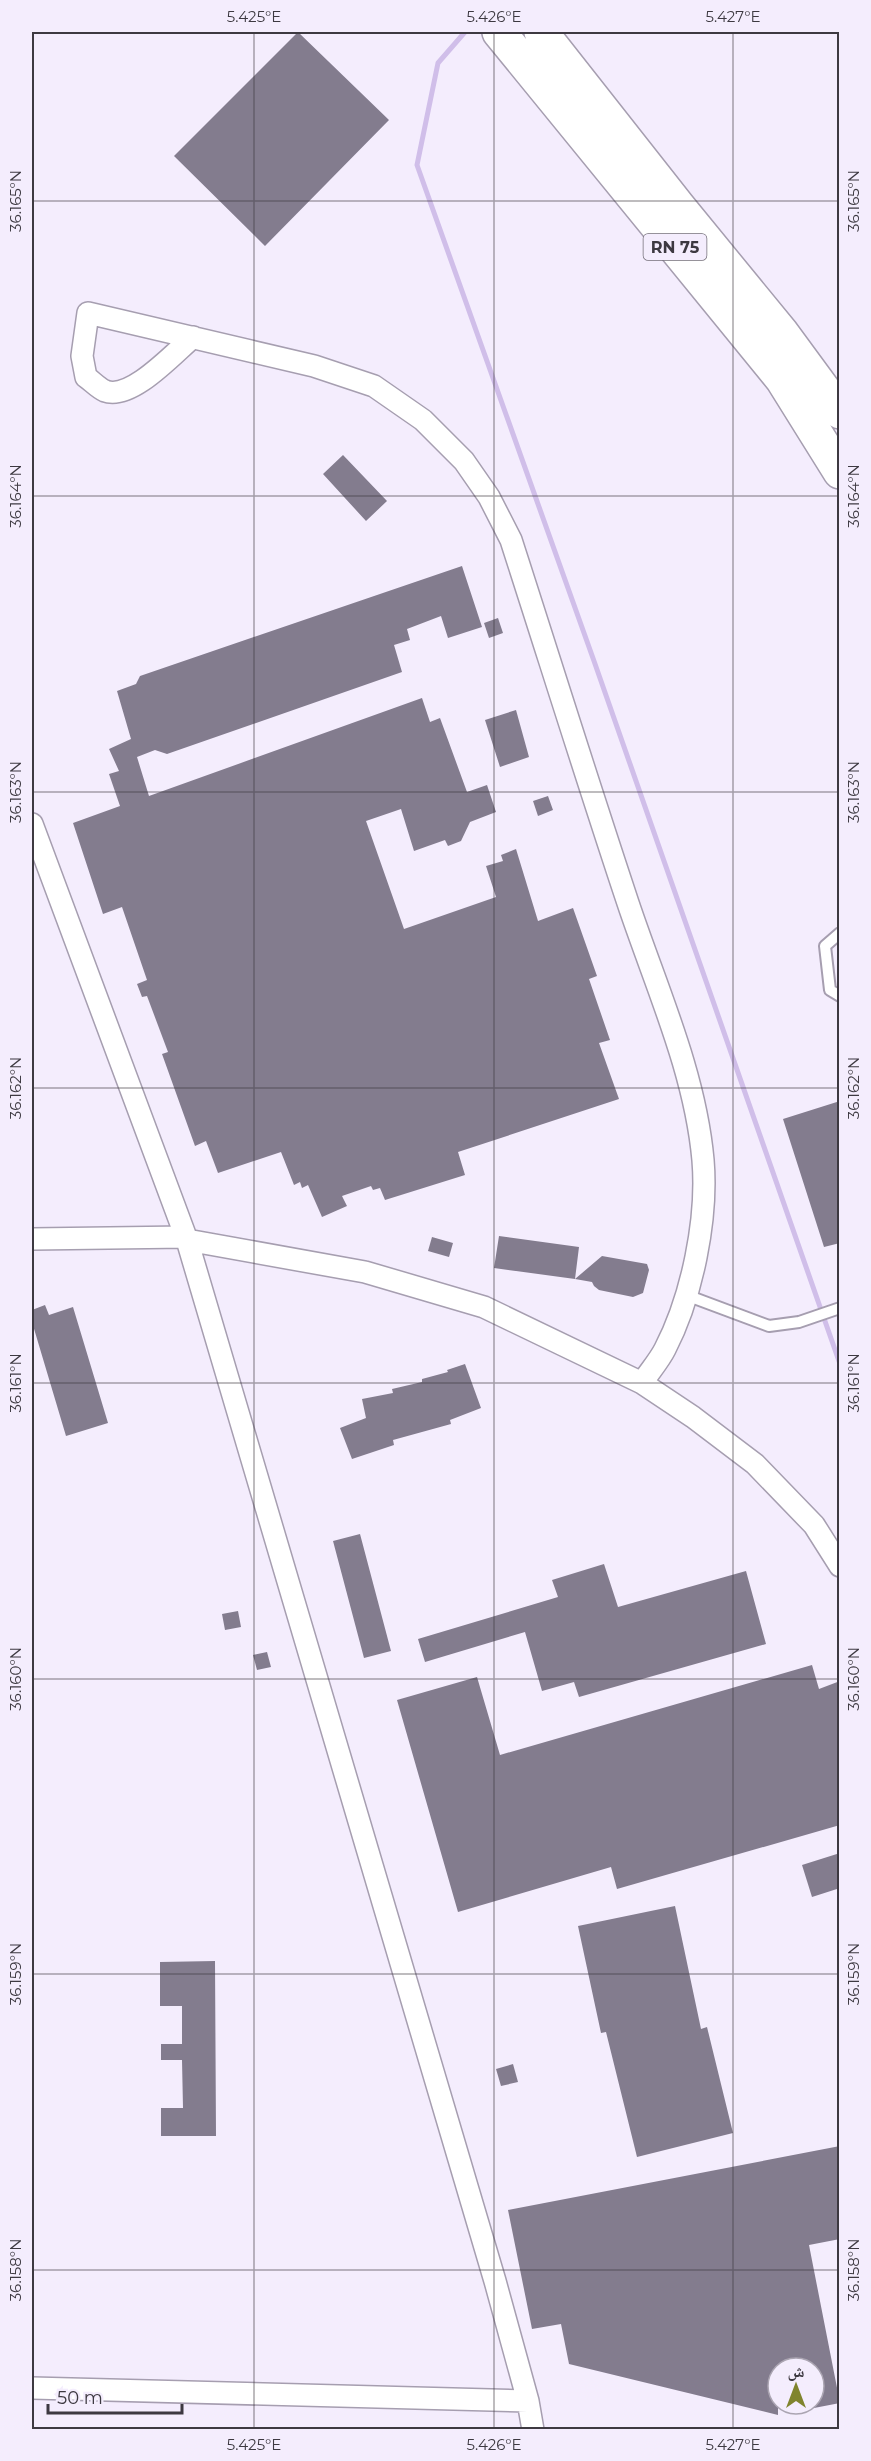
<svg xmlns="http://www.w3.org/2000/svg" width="871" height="2461" font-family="Montserrat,'Noto Naskh Arabic',sans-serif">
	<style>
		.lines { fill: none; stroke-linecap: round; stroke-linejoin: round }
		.stream { stroke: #d0bee9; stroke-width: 5 }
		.building { fill: #837c8e }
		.service-casing { stroke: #a69eb0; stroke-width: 14 }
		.minor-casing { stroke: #a69eb0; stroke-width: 24 }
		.trunk-casing { stroke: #a69eb0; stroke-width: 36 }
		.service { stroke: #fff; stroke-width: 10 }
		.minor { stroke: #fff; stroke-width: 21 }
		.trunk { stroke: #fff; stroke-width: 33 }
		.ticks { fill: none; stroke: #3d3941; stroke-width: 1.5; stroke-opacity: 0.45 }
		.labels { text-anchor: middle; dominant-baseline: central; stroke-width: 6; stroke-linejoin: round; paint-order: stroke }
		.shield { fill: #f4edfd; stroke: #746f79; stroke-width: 1.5 }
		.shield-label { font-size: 16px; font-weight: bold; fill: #3d3941 }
		.neatline { fill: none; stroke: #3d3941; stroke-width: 2 }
		.ticks-label { font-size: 15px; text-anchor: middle; fill: #3d3941 }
	</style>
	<rect width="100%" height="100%" fill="#f4edfd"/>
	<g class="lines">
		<path class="stream" d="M 465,32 L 438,63 L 417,165 L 594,661 L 840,1364"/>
	</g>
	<path class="building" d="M 298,32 L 389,120 L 265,246 L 174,156 Z
		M 343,455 L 387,501 L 366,521 L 323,474 Z
		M 462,566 L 482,627 L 448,638 L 441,616 L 407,629 L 410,640 L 394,645 L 402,672 L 167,754 L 155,750 L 137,757 L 149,796 L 422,698 L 430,722 L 440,718 L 467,792 L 487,785 L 496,812 L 470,822 L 461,841 L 448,846 L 445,840 L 414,851 L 401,809 L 366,821 L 404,929 L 496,897 L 486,866 L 503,861 L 501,855 L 516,849 L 538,921 L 573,908 L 597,976 L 589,979 L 610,1040 L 599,1043 L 619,1099 L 458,1152 L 465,1175 L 385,1200 L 380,1188 L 373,1190 L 371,1186 L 342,1196 L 347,1206 L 322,1217 L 308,1185 L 302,1188 L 300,1182 L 294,1185 L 281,1152 L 218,1173 L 206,1141 L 195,1146 L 162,1054 L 168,1052 L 147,996 L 142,997 L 137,984 L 147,980 L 122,907 L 103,914 L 73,823 L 120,806 L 109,774 L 119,771 L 109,749 L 131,739 L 117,691 L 136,684 L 140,676 Z
		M 498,618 L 503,633 L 489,638 L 484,623 Z
		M 516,710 L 529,757 L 500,767 L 485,720 Z
		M 548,796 L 553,810 L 538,816 L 533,801 Z
		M 840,1101 L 840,1243 L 824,1247 L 783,1119 Z
		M 499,1236 L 579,1247 L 575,1279 L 494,1268 Z
		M 432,1237 L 453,1243 L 449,1257 L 428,1251 Z
		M 602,1256 L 647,1264 L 649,1270 L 643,1293 L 633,1297 L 599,1290 L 594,1286 L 592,1282 L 575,1279 Z
		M 45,1305 L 49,1315 L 73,1307 L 108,1423 L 66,1436 L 32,1322 L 32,1310 Z
		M 465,1364 L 481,1408 L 450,1420 L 451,1424 L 393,1440 L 394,1445 L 352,1459 L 340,1428 L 366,1418 L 362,1399 L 393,1393 L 392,1389 L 422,1382 L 422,1379 L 448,1372 L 447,1370 Z
		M 360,1534 L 391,1651 L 364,1658 L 333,1541 Z
		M 604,1564 L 618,1607 L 746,1571 L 766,1644 L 579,1697 L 574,1682 L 542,1691 L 525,1632 L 425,1662 L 418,1639 L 558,1597 L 552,1580 Z
		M 238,1611 L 241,1627 L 225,1630 L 222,1614 Z
		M 267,1652 L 271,1667 L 257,1670 L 253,1655 Z
		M 812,1665 L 819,1689 L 840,1681 L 840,1825 L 617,1889 L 611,1867 L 458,1912 L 397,1700 L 477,1677 L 500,1755 Z
		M 840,1853 L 840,1888 L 812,1897 L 802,1865 Z
		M 675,1906 L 701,2029 L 707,2027 L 733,2133 L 637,2157 L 606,2032 L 601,2033 L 578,1926 Z
		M 215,1961 L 216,2136 L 161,2136 L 161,2108 L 183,2108 L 182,2060 L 161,2060 L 161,2044 L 182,2044 L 182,2006 L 160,2006 L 160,1962 Z
		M 513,2064 L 518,2082 L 501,2086 L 496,2069 Z
		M 840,2146 L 840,2239 L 809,2245 L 840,2403 L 814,2408 L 814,2368 L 778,2368 L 778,2415 L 569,2364 L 561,2324 L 532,2329 L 508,2210 Z"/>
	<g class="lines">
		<defs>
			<path id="service" d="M 840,933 L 825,946 L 830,990 L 840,996
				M 686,1295 L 769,1326 L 799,1322 L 840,1308"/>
			<path id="minor" d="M 32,824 L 187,1240 L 495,2281 L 528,2401 L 533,2430
				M 32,1239 L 186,1237
				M 187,1240 L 365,1272 L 484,1307 L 642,1383 C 649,1372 659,1361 665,1349 C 692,1297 708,1219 703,1160 C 695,1071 656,987 628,903 C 588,783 550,661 511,540 L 489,497 L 464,461 L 423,420 L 374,386 L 314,366 L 88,313 L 82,356 L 86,377 C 92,381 98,388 105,391 C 131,401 174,353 193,337
				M 642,1383 L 693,1417 L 755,1464 L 814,1525 L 840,1566
				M 32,2388 L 528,2401"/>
			<path id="trunk" d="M 499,32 L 782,379 L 840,472
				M 541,32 L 678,206 L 782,333 L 840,412"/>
		</defs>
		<use href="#service" class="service-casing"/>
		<use href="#minor" class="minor-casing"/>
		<use href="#trunk" class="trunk-casing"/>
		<use href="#service" class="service"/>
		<use href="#minor" class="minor"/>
		<use href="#trunk" class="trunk"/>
	</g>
	<path class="ticks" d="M 254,32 L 254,2430M 494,32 L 494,2430M 733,32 L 733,2430M 32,201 L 840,201M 32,496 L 840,496M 32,792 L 840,792M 32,1088 L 840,1088M 32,1383 L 840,1383M 32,1679 L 840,1679M 32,1974 L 840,1974M 32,2270 L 840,2270"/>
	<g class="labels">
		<rect class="shield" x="643.5" y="234" width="63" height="26" rx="4.5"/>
		<g class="shield-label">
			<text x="675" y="247">RN 75</text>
		</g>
	</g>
	<rect width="871" height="2461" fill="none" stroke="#f4edfd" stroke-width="66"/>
	<g transform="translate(796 2386)"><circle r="28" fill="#f4edfd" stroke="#aba5b2" stroke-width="1.5"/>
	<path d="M0-4.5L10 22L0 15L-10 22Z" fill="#80842e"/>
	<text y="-9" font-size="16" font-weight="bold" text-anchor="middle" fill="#3d3941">ش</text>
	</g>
	<path d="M48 2404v9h134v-9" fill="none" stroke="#3d3941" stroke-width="3"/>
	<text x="57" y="2404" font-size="18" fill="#3d3941" stroke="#f4edfd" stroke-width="4.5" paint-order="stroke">50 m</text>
	<rect x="33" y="33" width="805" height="2395" class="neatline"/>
	<g class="ticks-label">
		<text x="254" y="22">5.425°E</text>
		<text x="494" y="22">5.426°E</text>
		<text x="733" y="22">5.427°E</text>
		<text transform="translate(16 201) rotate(-90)" y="5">36.165°N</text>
		<text transform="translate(854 201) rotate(-90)" y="5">36.165°N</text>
		<text transform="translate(16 496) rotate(-90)" y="5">36.164°N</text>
		<text transform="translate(854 496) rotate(-90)" y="5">36.164°N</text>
		<text transform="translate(16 792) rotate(-90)" y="5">36.163°N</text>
		<text transform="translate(854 792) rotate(-90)" y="5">36.163°N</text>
		<text transform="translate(16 1088) rotate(-90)" y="5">36.162°N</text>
		<text transform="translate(854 1088) rotate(-90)" y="5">36.162°N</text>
		<text transform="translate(16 1383) rotate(-90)" y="5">36.161°N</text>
		<text transform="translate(854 1383) rotate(-90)" y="5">36.161°N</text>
		<text transform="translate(16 1679) rotate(-90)" y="5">36.160°N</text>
		<text transform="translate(854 1679) rotate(-90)" y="5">36.160°N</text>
		<text transform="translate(16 1974) rotate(-90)" y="5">36.159°N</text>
		<text transform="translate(854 1974) rotate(-90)" y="5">36.159°N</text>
		<text transform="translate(16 2270) rotate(-90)" y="5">36.158°N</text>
		<text transform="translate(854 2270) rotate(-90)" y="5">36.158°N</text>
		<text x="254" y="2450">5.425°E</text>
		<text x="494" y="2450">5.426°E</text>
		<text x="733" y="2450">5.427°E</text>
	</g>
</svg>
